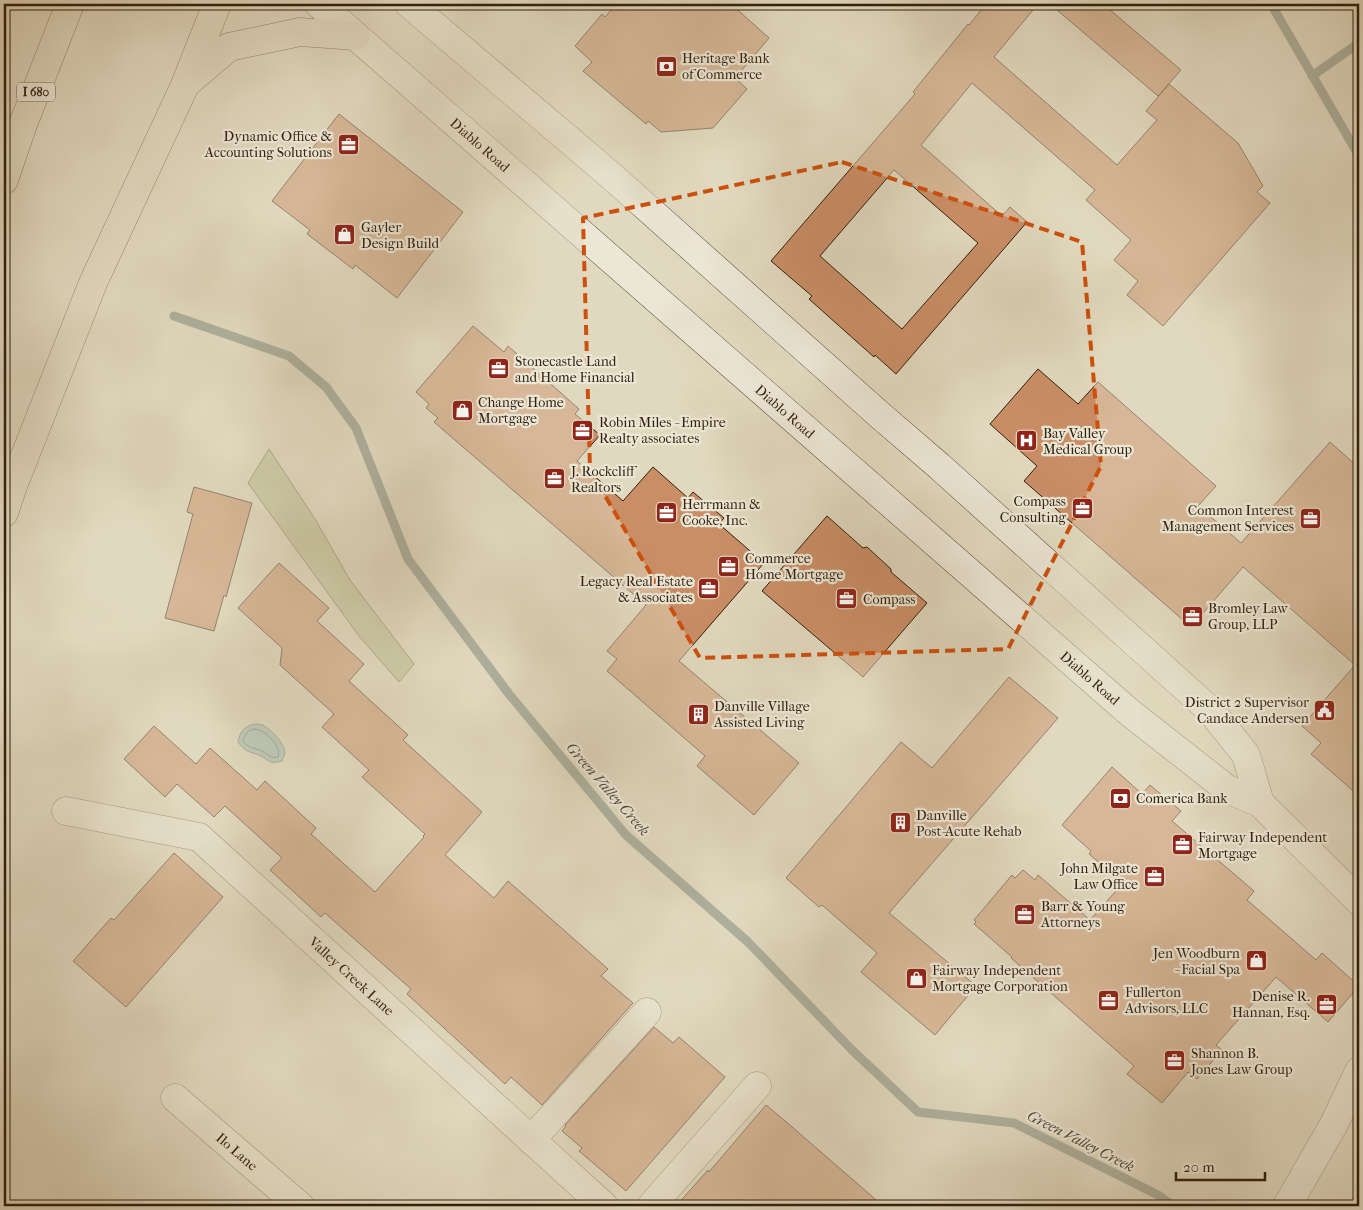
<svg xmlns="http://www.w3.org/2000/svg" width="1363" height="1210" font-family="'IM FELL French Canon',serif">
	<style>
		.green { fill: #b9be8e; stroke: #756e4c }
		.water { fill: #95bab6; stroke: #6d7c72 }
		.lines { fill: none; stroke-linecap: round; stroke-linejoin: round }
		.shore { stroke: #636c60; stroke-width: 1 }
		.stream { stroke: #6d7c72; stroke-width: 9 }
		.building { fill: #ca8e67; stroke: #311f0b; fill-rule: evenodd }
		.minor-casing { stroke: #5d4e38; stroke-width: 29 }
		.highway-casing { stroke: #311f0b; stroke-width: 29 }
		.minor { stroke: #ece6d5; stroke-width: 28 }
		.highway { stroke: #e1d9bf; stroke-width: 28 }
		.marked { fill: none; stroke: #cd500c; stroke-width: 4; stroke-dasharray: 10 6; stroke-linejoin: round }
		.labels { text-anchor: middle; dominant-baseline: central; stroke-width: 4.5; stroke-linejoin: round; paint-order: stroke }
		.shield { fill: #ece6d5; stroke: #695b48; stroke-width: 1 }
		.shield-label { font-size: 12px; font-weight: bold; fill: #311f0b }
		.poi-label { font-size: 14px; fill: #311f0b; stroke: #ece6d5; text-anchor: start }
		.street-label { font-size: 14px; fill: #311f0b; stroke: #ece6d5 }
		.water-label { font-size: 15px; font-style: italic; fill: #4f4e3e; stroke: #ece6d5 }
	</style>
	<rect width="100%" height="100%" fill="#e1d9bf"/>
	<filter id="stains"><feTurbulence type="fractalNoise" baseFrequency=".004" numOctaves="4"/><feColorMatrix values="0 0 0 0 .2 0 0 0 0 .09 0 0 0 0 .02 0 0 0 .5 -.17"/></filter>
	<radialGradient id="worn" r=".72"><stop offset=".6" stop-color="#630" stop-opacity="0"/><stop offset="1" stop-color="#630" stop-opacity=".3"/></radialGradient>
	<path class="green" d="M 269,449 L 315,519 L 350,580 L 414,664 L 399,682 L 359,636 L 248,483 Z"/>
	<path class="water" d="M 254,724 C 258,724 262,724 266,727 C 273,732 285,744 285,753 C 284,757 283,758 282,761 C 269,765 269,760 259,755 C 248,751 245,752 238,742 C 240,732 243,727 254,724 Z"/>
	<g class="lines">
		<path class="shore" d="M 254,729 C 265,729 282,746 278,757 C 271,759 269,755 262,751 C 255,748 248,748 243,741 C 245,734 247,731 254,729 Z"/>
		<path class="stream" d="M 1271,4 L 1359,156
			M 1312,76 L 1359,43
			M 174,316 L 289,356 L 326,387 L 356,428 L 408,559 L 509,694 L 626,835 L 748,942 L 852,1050 L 918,1112 L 1014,1123 L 1158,1195 L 1173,1206"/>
	</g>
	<path class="building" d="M 616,4 L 731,4 L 769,38 L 735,78 L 747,89 L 713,128 L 661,132 L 648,121 L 646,124 L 583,71 L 592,62 L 575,46 L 602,14 L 605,17 Z
		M 986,4 L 1038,4 L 994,57 L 1117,165 L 1157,120 L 1146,111 L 1169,84 L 1238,143 L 1263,186 L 1257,192 L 1270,203 L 1163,326 L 1127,295 L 1138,281 L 1114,260 L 1131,240 L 1086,200 L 1095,190 L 972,83 L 921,145 L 1002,216 L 1010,207 L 1027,222 L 896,374 L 875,355 L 874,357 L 809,299 L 812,296 L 771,261 L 915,94 L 913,92 L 968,24 L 969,25 ZM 894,170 L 978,243 L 902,329 L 820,256 Z
		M 1050,4 L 1103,4 L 1181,70 L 1158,96 Z
		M 339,114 L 463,212 L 397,298 L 355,265 L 353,269 L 307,234 L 310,230 L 272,201 Z
		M 473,326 L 504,352 L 508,346 L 579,409 L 575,414 L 600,435 L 577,461 L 623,501 L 653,467 L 688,498 L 693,492 L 724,518 L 719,524 L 764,563 L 679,661 L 799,763 L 754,815 L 697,766 L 705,756 L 607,671 L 617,659 L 607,651 L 646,605 L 434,422 L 438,418 L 426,408 L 429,404 L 416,392 Z
		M 1038,369 L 1078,404 L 1098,382 L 1216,486 L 1198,506 L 1241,543 L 1330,442 L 1359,468 L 1359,796 L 1311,754 L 1321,743 L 1302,726 L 1355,665 L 1243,567 L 1191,627 L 1024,481 L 1037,466 L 990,424 Z
		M 194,487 L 252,503 L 226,597 L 224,595 L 214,631 L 165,618 L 193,514 L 187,512 Z
		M 827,516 L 863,548 L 867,547 L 891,569 L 891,572 L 927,603 L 863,677 L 762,591 Z
		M 279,563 L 329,608 L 317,621 L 364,664 L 349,681 L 408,735 L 403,740 L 482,812 L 445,855 L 494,898 L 508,881 L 608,969 L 601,976 L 633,1003 L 542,1105 L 511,1077 L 505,1084 L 407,994 L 411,989 L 325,913 L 321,917 L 270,870 L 282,858 L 225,806 L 214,817 L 177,784 L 165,797 L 124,759 L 154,726 L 196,764 L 210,748 L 257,790 L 265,781 L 316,828 L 311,834 L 375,892 L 424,837 L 423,836 L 425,834 L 362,777 L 369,770 L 322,727 L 334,714 L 280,665 L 282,648 L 238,608 Z
		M 1009,677 L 1058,718 L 889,913 L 976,986 L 935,1035 L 861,972 L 877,953 L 822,905 L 819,907 L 786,878 L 901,742 L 932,768 Z
		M 1112,767 L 1142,794 L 1150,785 L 1181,811 L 1172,821 L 1254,891 L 1247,900 L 1316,960 L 1322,953 L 1359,986 L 1328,1022 L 1276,977 L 1216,1045 L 1222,1050 L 1197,1079 L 1188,1072 L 1162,1103 L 1127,1074 L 1134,1066 L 1011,958 L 1012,957 L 974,924 L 976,922 L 974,920 L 1012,875 L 1015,878 L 1023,870 L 1035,880 L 1038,875 L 1090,920 L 1123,883 L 1089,854 L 1091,851 L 1062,825 Z
		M 174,853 L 223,897 L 126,1007 L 73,961 L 111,918 L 114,920 Z
		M 654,1027 L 673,1043 L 679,1037 L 725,1077 L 626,1191 L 579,1151 L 582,1148 L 562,1131 L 566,1126 L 565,1125 Z
		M 766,1105 L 791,1126 L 883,1206 L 676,1206 L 708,1170 L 709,1172 Z"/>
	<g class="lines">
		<defs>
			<g id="minor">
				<path id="s1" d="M 319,4 L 1129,712 L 1227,789 L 1260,803 L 1359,901"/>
				<path d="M 409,4 L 608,173 L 882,417 L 939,466 L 1211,711 L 1246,755 L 1260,803"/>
				<path id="s2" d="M 66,811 L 199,837 L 604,1206"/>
				<path id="s3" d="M 175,1098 L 300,1206"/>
				<path d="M 531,1140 L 647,1012"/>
				<path d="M 651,1206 L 757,1086"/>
				<path d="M 1287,1206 L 1334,1124 L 1359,1071"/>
			</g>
			<path id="highway" d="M 188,82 L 229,47 L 300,32 L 356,36
				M 4,180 L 22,127 L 70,4
				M 4,513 L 13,486 L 93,283 L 185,85 L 217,4"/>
		</defs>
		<use href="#minor" class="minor-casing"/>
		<use href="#highway" class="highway-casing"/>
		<use href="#minor" class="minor"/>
		<use href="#highway" class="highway"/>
	</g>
	<path d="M0 0H1363V1210H0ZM 842,162 L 1082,242 L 1101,466 L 1008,649 L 700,658 L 590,470 L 583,218 Z" fill="#e1d9bf" fill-opacity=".55" fill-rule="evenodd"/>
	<path class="marked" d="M 842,162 L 1082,242 L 1101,466 L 1008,649 L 700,658 L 590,470 L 583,218 Z"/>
	<defs>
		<symbol id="bank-square" viewBox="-11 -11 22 22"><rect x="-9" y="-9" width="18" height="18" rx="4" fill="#8f2418" stroke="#ece6d5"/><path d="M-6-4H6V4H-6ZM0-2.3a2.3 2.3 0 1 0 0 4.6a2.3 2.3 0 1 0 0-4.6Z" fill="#fff"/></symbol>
		<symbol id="office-square" viewBox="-11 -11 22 22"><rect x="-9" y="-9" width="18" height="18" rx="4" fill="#8f2418" stroke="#ece6d5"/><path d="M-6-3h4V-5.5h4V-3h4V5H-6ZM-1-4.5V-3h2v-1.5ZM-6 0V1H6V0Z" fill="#fff"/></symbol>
		<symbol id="shop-square" viewBox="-11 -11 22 22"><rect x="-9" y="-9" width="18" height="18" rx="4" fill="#8f2418" stroke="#ece6d5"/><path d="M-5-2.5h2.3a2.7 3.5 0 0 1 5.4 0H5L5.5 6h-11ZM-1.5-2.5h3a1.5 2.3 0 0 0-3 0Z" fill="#fff"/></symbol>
		<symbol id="hospital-square" viewBox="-11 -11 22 22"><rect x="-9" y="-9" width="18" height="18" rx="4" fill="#8f2418" stroke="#ece6d5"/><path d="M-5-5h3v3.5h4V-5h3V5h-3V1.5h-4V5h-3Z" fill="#fff"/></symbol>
		<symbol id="civic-square" viewBox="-11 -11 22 22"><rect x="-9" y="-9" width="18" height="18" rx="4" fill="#8f2418" stroke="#ece6d5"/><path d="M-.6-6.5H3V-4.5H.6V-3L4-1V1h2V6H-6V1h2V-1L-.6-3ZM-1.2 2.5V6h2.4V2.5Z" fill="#fff"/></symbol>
		<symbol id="building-square" viewBox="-11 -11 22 22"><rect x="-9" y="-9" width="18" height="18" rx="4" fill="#8f2418" stroke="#ece6d5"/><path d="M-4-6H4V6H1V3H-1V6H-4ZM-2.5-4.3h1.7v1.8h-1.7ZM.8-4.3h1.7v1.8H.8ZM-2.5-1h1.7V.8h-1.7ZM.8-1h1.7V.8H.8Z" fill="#fff"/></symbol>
	</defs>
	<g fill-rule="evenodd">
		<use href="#bank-square" x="654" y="54" width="25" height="25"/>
		<use href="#office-square" x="336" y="132" width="25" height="25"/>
		<use href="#shop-square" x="332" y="222" width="25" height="25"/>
		<use href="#office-square" x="486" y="356" width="25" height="25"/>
		<use href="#shop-square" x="450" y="398" width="25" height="25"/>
		<use href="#office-square" x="570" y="418" width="25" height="25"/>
		<use href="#hospital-square" x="1014" y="428" width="25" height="25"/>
		<use href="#office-square" x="542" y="466" width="25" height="25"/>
		<use href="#office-square" x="1070" y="496" width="25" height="25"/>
		<use href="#office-square" x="654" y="500" width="25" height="25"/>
		<use href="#office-square" x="1298" y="506" width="25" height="25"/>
		<use href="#office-square" x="716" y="554" width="25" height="25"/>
		<use href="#office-square" x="696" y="576" width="25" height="25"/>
		<use href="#office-square" x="834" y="586" width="25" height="25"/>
		<use href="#office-square" x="1180" y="604" width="25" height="25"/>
		<use href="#civic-square" x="1312" y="698" width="25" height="25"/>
		<use href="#building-square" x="686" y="702" width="25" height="25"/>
		<use href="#bank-square" x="1108" y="786" width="25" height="25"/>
		<use href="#building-square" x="888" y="810" width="25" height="25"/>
		<use href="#office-square" x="1170" y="832" width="25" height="25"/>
		<use href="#office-square" x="1142" y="864" width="25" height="25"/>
		<use href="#office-square" x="1012" y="902" width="25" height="25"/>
		<use href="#shop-square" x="1244" y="948" width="25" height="25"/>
		<use href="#shop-square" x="904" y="966" width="25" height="25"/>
		<use href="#office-square" x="1096" y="988" width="25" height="25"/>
		<use href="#office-square" x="1314" y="992" width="25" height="25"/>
		<use href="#office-square" x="1162" y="1048" width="25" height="25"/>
	</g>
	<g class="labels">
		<rect class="shield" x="17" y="82.5" width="38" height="19" rx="4"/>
		<g class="shield-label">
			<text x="36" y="92">I 680</text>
		</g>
		<g class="poi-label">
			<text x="682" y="58">Heritage Bank<tspan x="682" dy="16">of Commerce</tspan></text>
			<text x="332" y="136" text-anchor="end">Dynamic Office &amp;<tspan x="332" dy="16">Accounting Solutions</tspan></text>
			<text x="361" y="227">Gayler<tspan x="361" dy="16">Design Build</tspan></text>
			<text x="515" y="361">Stonecastle Land<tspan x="515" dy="16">and Home Financial</tspan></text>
			<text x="478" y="402">Change Home<tspan x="478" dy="16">Mortgage</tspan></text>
			<text x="599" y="422">Robin Miles - Empire<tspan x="599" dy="16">Realty associates</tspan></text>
			<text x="1043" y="433">Bay Valley<tspan x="1043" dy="16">Medical Group</tspan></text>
			<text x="571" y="471">J. Rockcliff<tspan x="571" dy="16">Realtors</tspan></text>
			<text x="1066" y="501" text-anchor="end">Compass<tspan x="1066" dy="16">Consulting</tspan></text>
			<text x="682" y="504">Herrmann &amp;<tspan x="682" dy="16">Cooke, Inc.</tspan></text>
			<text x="1294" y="510" text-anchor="end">Common Interest<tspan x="1294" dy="16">Management Services</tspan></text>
			<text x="745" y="558">Commerce<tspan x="745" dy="16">Home Mortgage</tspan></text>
			<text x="693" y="581" text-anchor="end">Legacy Real Estate<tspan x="693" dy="16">&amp; Associates</tspan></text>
			<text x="863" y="599">Compass</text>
			<text x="1208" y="608">Bromley Law<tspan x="1208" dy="16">Group, LLP</tspan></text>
			<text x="1309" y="702" text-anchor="end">District 2 Supervisor<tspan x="1309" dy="16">Candace Andersen</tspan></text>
			<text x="714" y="706">Danville Village<tspan x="714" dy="16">Assisted Living</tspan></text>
			<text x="1136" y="798">Comerica Bank</text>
			<text x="916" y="815">Danville<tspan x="916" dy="16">Post-Acute Rehab</tspan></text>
			<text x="1198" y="837">Fairway Independent<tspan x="1198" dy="16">Mortgage</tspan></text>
			<text x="1138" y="868" text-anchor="end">John Milgate<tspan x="1138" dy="16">Law Office</tspan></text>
			<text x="1041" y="906">Barr &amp; Young<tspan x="1041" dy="16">Attorneys</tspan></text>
			<text x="1240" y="953" text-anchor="end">Jen Woodburn<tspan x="1240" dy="16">- Facial Spa</tspan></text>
			<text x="932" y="970">Fairway Independent<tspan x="932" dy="16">Mortgage Corporation</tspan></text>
			<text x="1125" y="992">Fullerton<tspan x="1125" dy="16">Advisors, LLC</tspan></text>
			<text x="1310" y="996" text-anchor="end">Denise R.<tspan x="1310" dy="16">Hannan, Esq.</tspan></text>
			<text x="1191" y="1053">Shannon B.<tspan x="1191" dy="16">Jones Law Group</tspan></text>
		</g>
		<g class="street-label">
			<text stroke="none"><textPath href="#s1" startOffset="214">Diablo Road</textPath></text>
			<text stroke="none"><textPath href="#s1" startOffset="619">Diablo Road</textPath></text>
			<text stroke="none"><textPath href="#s1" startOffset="1024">Diablo Road</textPath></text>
			<text stroke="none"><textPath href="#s2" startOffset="342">Valley Creek Lane</textPath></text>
			<text stroke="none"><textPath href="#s3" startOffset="82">Ilo Lane</textPath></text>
		</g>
		<g class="water-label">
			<text transform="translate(608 789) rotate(49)">Green Valley Creek</text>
			<text transform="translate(1081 1141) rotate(27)">Green Valley Creek</text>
		</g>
	</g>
	<rect width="1363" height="1210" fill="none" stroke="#e1d9bf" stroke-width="20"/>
	<rect x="5" y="5" width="1353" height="1200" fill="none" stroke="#311f0b" stroke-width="2.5"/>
	<rect x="10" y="10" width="1343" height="1190" fill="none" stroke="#311f0b"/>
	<path d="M1176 1172v8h89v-8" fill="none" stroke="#311f0b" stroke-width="2.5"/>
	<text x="1183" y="1172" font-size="15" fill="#311f0b" stroke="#ece6d5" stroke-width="4" paint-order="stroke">20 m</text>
	<rect width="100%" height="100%" filter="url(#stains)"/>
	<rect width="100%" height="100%" fill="url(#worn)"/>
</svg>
